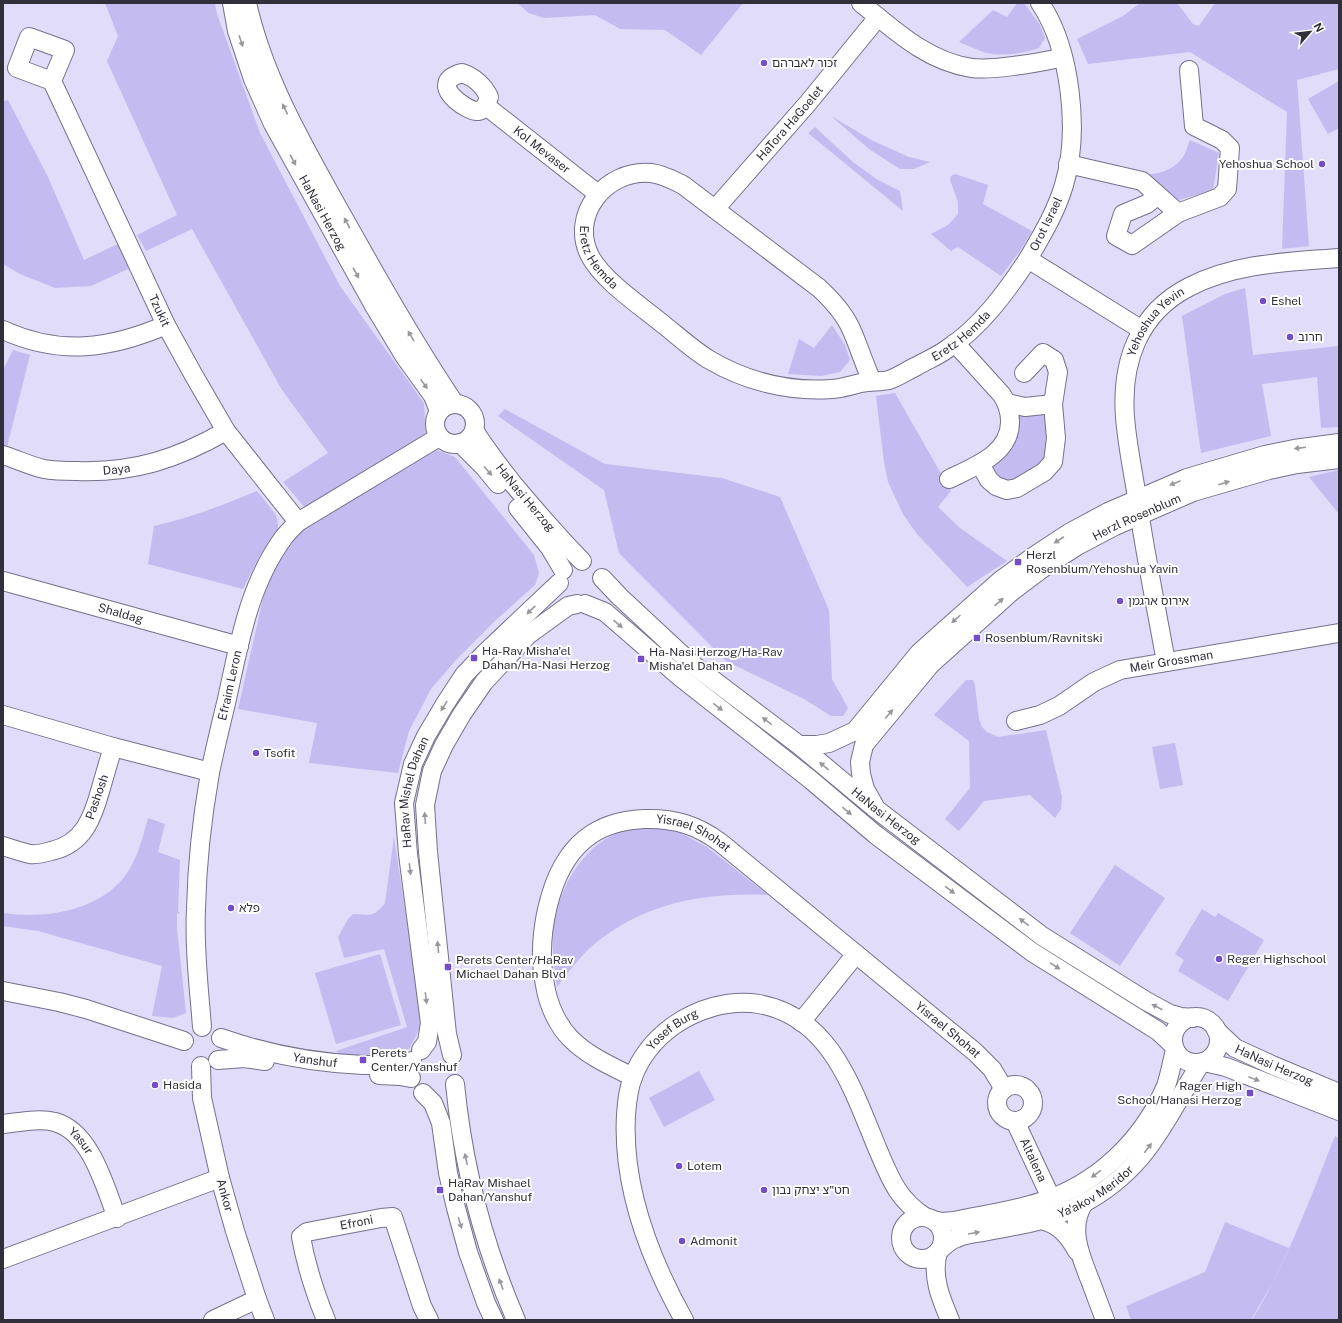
<svg xmlns="http://www.w3.org/2000/svg" width="1342" height="1323" font-family="'Public Sans','Noto Sans Hebrew',sans-serif">
	<style>
		.green { fill: #c4bbf0 }
		.lines { fill: none; stroke-linecap: round; stroke-linejoin: round }
		.minor-casing { stroke: #75718b; stroke-width: 20 }
		.minor { stroke: #fff; stroke-width: 18 }
		.oneway { fill: #98979c }
		.poi-dot { fill: #724fc8; stroke: #fff; stroke-width: 1.5 }
		.labels { text-anchor: middle; dominant-baseline: central; stroke-width: 4; stroke-linejoin: round; paint-order: stroke }
		.poi-label { font-size: 12px; fill: #302f3a; stroke: #fff; text-anchor: start }
		.street-label { font-size: 12px; fill: #302f3a; stroke: #fff }
	</style>
	<rect width="100%" height="100%" fill="#e0dcf9"/>
	<path class="green" d="M 105,3 L 215,3 L 217,14 L 260,133 L 340,286 L 424,403 L 426,437 L 306,509 L 283,482 L 328,453 L 282,390 L 192,229 L 146,251 L 137,235 L 177,215 L 107,61 L 118,36 Z
		M 517,3 L 743,3 L 701,55 L 665,30 L 620,29 L 595,15 L 544,18 L 529,13 Z
		M 1017,3 L 1024,3 L 1040,25 L 1045,38 L 1039,48 C 1022,54 1001,57 983,52 C 975,49 967,45 959,42 L 993,10 L 1007,17 Z
		M 1140,3 L 1177,3 L 1193,24 L 1199,26 L 1215,3 L 1339,3 L 1339,69 L 1297,80 L 1309,246 L 1282,249 L 1287,112 L 1190,52 L 1088,64 L 1077,39 L 1123,16 Z
		M 1339,81 L 1339,128 L 1328,134 L 1308,99 Z
		M 8,100 L 48,177 L 84,260 L 120,243 L 130,268 L 91,286 L 55,288 L 20,274 L 3,264 L 3,101 Z
		M 831,116 L 873,141 L 909,157 L 930,162 L 914,169 L 900,169 L 869,149 Z
		M 815,127 L 853,162 L 878,180 L 900,191 L 903,211 L 808,133 Z
		M 1190,140 L 1219,153 L 1213,190 L 1179,200 L 1147,174 C 1159,175 1176,168 1183,157 C 1186,152 1188,145 1190,140 Z
		M 955,174 L 988,185 L 983,204 L 1032,231 L 1020,251 L 1001,276 L 958,247 L 951,251 L 931,234 L 948,225 L 958,214 L 958,202 L 950,180 L 951,176 Z
		M 1245,288 L 1253,355 L 1339,346 L 1339,427 L 1321,428 L 1317,377 L 1262,384 L 1271,436 L 1201,453 L 1182,316 L 1225,294 Z
		M 832,325 L 845,345 L 850,360 L 840,372 L 821,376 L 788,374 L 799,339 L 814,348 Z
		M 13,350 L 30,355 L 7,447 L 3,446 L 3,370 Z
		M 895,393 L 951,491 L 938,507 L 960,528 L 1007,561 L 967,587 L 917,534 L 903,514 L 888,482 L 884,462 L 876,396 Z
		M 505,409 L 605,464 L 722,478 L 780,497 L 829,610 L 832,679 L 848,708 L 843,716 L 831,716 L 804,699 L 726,661 L 619,553 L 604,490 L 498,416 Z
		M 1042,410 L 1047,424 L 1049,440 L 1044,458 L 1038,465 L 1014,479 L 1008,481 L 1000,478 L 991,465 L 1018,413 Z
		M 437,450 L 455,457 L 534,555 L 539,573 L 535,585 L 496,620 L 456,660 L 431,689 L 409,731 L 398,773 L 309,763 L 317,723 L 238,709 L 268,577 L 297,534 L 321,515 Z
		M 1339,470 L 1339,514 L 1309,477 Z
		M 257,491 L 276,515 L 278,524 L 278,530 L 259,557 L 243,589 L 148,564 L 154,526 C 190,518 223,505 257,491 Z
		M 966,680 L 973,680 L 975,685 L 979,719 L 982,727 L 987,732 L 998,737 L 1046,730 L 1062,797 L 1061,809 L 1055,818 L 1030,795 L 984,801 L 959,831 L 945,819 L 970,788 L 969,741 L 934,715 Z
		M 1175,743 L 1183,785 L 1160,789 L 1152,747 Z
		M 148,818 L 165,824 L 158,852 L 180,860 L 178,911 L 180,913 L 177,914 L 177,928 L 186,1013 L 173,1018 L 152,1016 L 162,966 L 38,931 L 3,926 L 3,913 C 42,919 92,912 120,882 C 136,865 142,840 148,818 Z
		M 653,826 L 679,832 L 707,847 L 768,895 C 703,892 642,903 591,947 C 578,959 568,973 557,987 C 554,967 552,949 553,929 C 557,888 587,839 628,829 C 636,827 645,827 653,826 Z
		M 394,837 L 421,1013 L 419,1030 L 409,1049 L 392,1057 L 341,1057 L 336,1051 L 407,1027 L 384,949 L 344,958 L 338,937 L 348,919 L 353,914 C 371,915 373,918 385,903 Z
		M 1115,865 L 1165,898 L 1120,966 L 1070,933 Z
		M 1202,909 L 1215,917 L 1218,913 L 1264,940 L 1228,1001 L 1178,971 L 1184,960 L 1175,954 Z
		M 380,954 L 401,1025 L 336,1044 L 315,973 Z
		M 699,1071 L 715,1100 L 664,1127 L 649,1098 Z
		M 1335,1136 L 1339,1138 L 1339,1320 L 1252,1320 C 1287,1262 1310,1199 1335,1136 Z
		M 1225,1222 L 1289,1248 L 1273,1282 L 1251,1320 L 1131,1320 L 1126,1306 L 1205,1272 Z"/>
	<g class="lines">
		<defs>
			<g id="minor">
				<path id="s1" d="M 232,3 L 237,31 L 253,79 L 273,124 L 373,304 L 405,357 L 433,396 L 439,411"/>
				<path d="M 247,3 C 264,79 304,147 342,215 C 378,279 414,343 455,404"/>
				<path d="M 861,3 C 894,30 928,62 972,68 C 988,70 1005,67 1021,65 C 1035,63 1049,61 1062,57"/>
				<path d="M 1040,3 C 1071,49 1080,132 1064,185 C 1056,212 1042,235 1028,259 L 1142,330"/>
				<path d="M 462,73 C 474,77 484,86 489,97 C 487,103 485,110 478,111 C 469,113 424,83 462,73 Z"/>
				<path id="s2" d="M 52,81 L 65,50 L 29,37 L 17,68 L 52,81 L 166,325 L 193,374 L 226,431 L 298,522"/>
				<path id="s3" d="M 486,106 L 598,194"/>
				<path d="M 1068,164 L 1142,181 L 1178,213 L 1220,197 L 1227,189 L 1230,148 L 1222,140 L 1194,126 L 1189,70"/>
				<path d="M 1157,196 L 1147,204 L 1123,214 L 1116,236 L 1132,245 L 1178,213"/>
				<path id="s4" d="M 715,209 L 808,103 L 870,27 L 878,17"/>
				<path d="M 3,330 C 60,356 110,349 166,325"/>
				<path id="s5" d="M 872,381 C 864,364 859,347 852,331 C 845,314 832,300 819,288 L 683,185 C 673,180 662,174 651,173 C 606,169 569,215 590,256 C 603,281 641,306 664,325 C 678,336 692,349 708,359 C 745,381 788,392 831,389 C 841,389 852,385 861,383 C 871,381 880,382 889,380 C 898,377 908,370 917,366 C 927,360 938,356 947,349 C 980,328 1007,291 1028,259"/>
				<path d="M 1007,403 L 1025,407 L 1053,404"/>
				<circle cx="455" cy="424" r="20"/>
				<path id="s6" d="M 474,430 C 486,450 500,467 514,485 C 536,511 558,537 582,561"/>
				<path d="M 460,443 L 485,468 L 498,484"/>
				<path id="s7" d="M 3,455 C 16,459 30,466 44,469 C 54,471 66,471 77,471 C 134,473 177,459 226,431"/>
				<path d="M 980,464 L 989,480 L 996,486 L 1007,490 L 1017,488 L 1044,472 L 1053,462 L 1056,438 L 1053,404 L 1058,372 L 1054,360 L 1043,353 L 1024,373"/>
				<path d="M 949,479 C 973,467 1011,454 1010,421 C 1010,410 1007,403 1002,395 L 955,343"/>
				<path d="M 518,508 L 550,548 L 563,570"/>
				<path id="s8" d="M 602,578 L 620,597 L 692,664 L 799,745 L 876,809 L 1042,936 L 1146,1001 L 1170,1014 L 1181,1017 L 1193,1018"/>
				<path id="s9" d="M 3,581 L 239,646"/>
				<path d="M 585,604 L 605,612 L 680,677 L 811,780 L 876,835 L 1032,952 L 1158,1031 L 1174,1046"/>
				<path id="s10" d="M 1166,662 C 1156,607 1145,553 1137,498 C 1133,471 1127,444 1125,417 C 1121,363 1138,313 1189,287 C 1235,263 1288,262 1339,258"/>
				<path d="M 3,715 L 113,747 C 109,760 105,774 101,788 C 93,817 84,844 51,851 C 44,853 37,855 30,854 C 21,852 12,849 3,846"/>
				<path id="s11" d="M 1016,721 L 1040,715 L 1059,706 L 1094,682 L 1120,670 L 1339,633"/>
				<path d="M 799,745 L 817,745 L 829,743 L 855,731 L 919,653 L 947,628 L 1001,580 L 1034,556 L 1069,533 L 1108,512 L 1187,478 L 1265,455 L 1294,449 L 1339,443"/>
				<path d="M 113,747 L 210,772"/>
				<path id="s12" d="M 874,805 L 865,789 L 861,774 L 860,762 L 864,745 L 931,664 L 1011,592 L 1043,568 L 1077,546 L 1115,526 L 1193,492 L 1269,470 L 1297,464 L 1339,459"/>
				<path d="M 3,991 L 59,1002 L 86,1009 L 184,1041"/>
				<circle cx="1196" cy="1040" r="23"/>
				<path d="M 801,1022 L 856,954"/>
				<path id="s13" d="M 202,1027 C 199,988 194,948 196,909 C 197,864 202,818 210,773 C 215,748 221,724 227,699 C 239,644 249,584 284,537 C 288,532 293,527 298,522 L 439,437"/>
				<path id="s14" d="M 1216,1030 L 1235,1048 L 1272,1065 L 1339,1093"/>
				<path id="s15" d="M 221,1038 C 267,1054 314,1063 363,1065 C 380,1065 396,1066 412,1061"/>
				<path id="s16" d="M 421,1050 L 427,1042 L 430,1023 L 408,854 L 404,803 L 413,764 L 426,736 L 445,704 L 464,675 L 485,653 L 559,583"/>
				<path d="M 452,1055 L 447,1034 L 428,852 L 425,805 L 432,771 L 444,745 L 462,714 L 484,682 L 528,635 L 568,606 L 577,604"/>
				<path d="M 218,1060 L 244,1058 L 265,1061"/>
				<path d="M 1204,1062 L 1226,1067 L 1339,1111"/>
				<path id="s17" d="M 201,1066 L 202,1098 L 220,1178 L 235,1231 L 257,1299 L 265,1320"/>
				<path d="M 379,1075 L 400,1076 L 411,1078"/>
				<path id="s18" d="M 633,1077 C 611,1066 588,1056 571,1039 C 557,1025 548,1004 545,985 C 536,940 548,869 585,839 C 602,825 623,820 644,819 C 674,818 697,825 721,843 L 975,1052 L 992,1069 L 1004,1089"/>
				<path d="M 455,1084 C 463,1166 483,1244 516,1320"/>
				<circle cx="1015" cy="1103" r="18"/>
				<path d="M 423,1093 L 433,1103 L 441,1123 L 448,1173 L 456,1208 L 468,1252 L 486,1303 L 494,1320"/>
				<path id="s19" d="M 1015,1121 L 1051,1198"/>
				<path id="s20" d="M 3,1124 C 20,1122 39,1118 55,1122 C 91,1132 105,1187 117,1218"/>
				<path d="M 1084,1203 C 1068,1227 1080,1255 1090,1280 C 1095,1293 1100,1307 1105,1320"/>
				<circle cx="922" cy="1238" r="21"/>
				<path d="M 933,1220 L 942,1222 L 954,1221 C 982,1215 1012,1211 1040,1202 C 1097,1185 1143,1140 1166,1086 C 1170,1074 1172,1062 1175,1050"/>
				<path d="M 1041,1220 C 1059,1224 1069,1236 1077,1251"/>
				<path id="s21" d="M 940,1250 C 945,1245 950,1240 957,1238 C 965,1234 974,1233 983,1232 C 1001,1228 1019,1226 1037,1221 C 1087,1208 1129,1179 1157,1135 C 1173,1111 1186,1086 1201,1063"/>
				<path d="M 938,1252 C 931,1276 941,1299 950,1320"/>
				<path d="M 3,1259 L 220,1178"/>
				<path d="M 213,1320 L 257,1299"/>
				<path id="s22" d="M 326,1320 C 315,1293 306,1265 301,1237 L 307,1232 L 381,1218 L 393,1217 L 422,1306 L 429,1320"/>
				<path id="s23" d="M 684,1320 C 650,1259 622,1186 626,1115 C 627,1102 628,1089 633,1077 C 641,1056 655,1039 673,1026 C 697,1009 729,999 759,1004 C 832,1017 853,1091 878,1150 C 890,1178 898,1200 925,1217"/>
			</g>
		</defs>
		<use href="#minor" class="minor-casing"/>
		<use href="#minor" class="minor"/>
	</g>
	<defs><path id="oneway-solid" d="M-6-.8H1V-3.2L6.5 0L1 3.2V.8H-6Z"/></defs>
	<g class="oneway">
		<use href="#oneway-solid" transform="translate(241 41) rotate(71)"/>
		<use href="#oneway-solid" transform="translate(285 109) rotate(-116)"/>
		<use href="#oneway-solid" transform="translate(293 160) rotate(61)"/>
		<use href="#oneway-solid" transform="translate(347 223) rotate(-119)"/>
		<use href="#oneway-solid" transform="translate(356 273) rotate(61)"/>
		<use href="#oneway-solid" transform="translate(411 336) rotate(-121)"/>
		<use href="#oneway-solid" transform="translate(424 384) rotate(55)"/>
		<use href="#oneway-solid" transform="translate(1300 448) rotate(173)"/>
		<use href="#oneway-solid" transform="translate(488 471) rotate(49)"/>
		<use href="#oneway-solid" transform="translate(1175 483) rotate(157)"/>
		<use href="#oneway-solid" transform="translate(1224 483) rotate(-17)"/>
		<use href="#oneway-solid" transform="translate(1059 540) rotate(147)"/>
		<use href="#oneway-solid" transform="translate(999 602) rotate(-41)"/>
		<use href="#oneway-solid" transform="translate(531 610) rotate(136)"/>
		<use href="#oneway-solid" transform="translate(956 619) rotate(138)"/>
		<use href="#oneway-solid" transform="translate(618 624) rotate(41)"/>
		<use href="#oneway-solid" transform="translate(444 706) rotate(122)"/>
		<use href="#oneway-solid" transform="translate(718 707) rotate(38)"/>
		<use href="#oneway-solid" transform="translate(889 714) rotate(-50)"/>
		<use href="#oneway-solid" transform="translate(767 721) rotate(-143)"/>
		<use href="#oneway-solid" transform="translate(824 766) rotate(-140)"/>
		<use href="#oneway-solid" transform="translate(847 811) rotate(40)"/>
		<use href="#oneway-solid" transform="translate(425 818) rotate(-94)"/>
		<use href="#oneway-solid" transform="translate(410 869) rotate(83)"/>
		<use href="#oneway-solid" transform="translate(950 890) rotate(37)"/>
		<use href="#oneway-solid" transform="translate(1024 922) rotate(-143)"/>
		<use href="#oneway-solid" transform="translate(438 947) rotate(-96)"/>
		<use href="#oneway-solid" transform="translate(1055 966) rotate(32)"/>
		<use href="#oneway-solid" transform="translate(426 998) rotate(83)"/>
		<use href="#oneway-solid" transform="translate(1157 1007) rotate(-152)"/>
		<use href="#oneway-solid" transform="translate(1254 1079) rotate(21)"/>
		<use href="#oneway-solid" transform="translate(1148 1148) rotate(-53)"/>
		<use href="#oneway-solid" transform="translate(466 1159) rotate(-102)"/>
		<use href="#oneway-solid" transform="translate(1096 1174) rotate(144)"/>
		<use href="#oneway-solid" transform="translate(460 1223) rotate(74)"/>
		<use href="#oneway-solid" transform="translate(974 1233) rotate(-10)"/>
		<use href="#oneway-solid" transform="translate(501 1284) rotate(-110)"/>
	</g>
	<g class="poi-dot">
		<circle cx="764" cy="63" r="4"/>
		<circle cx="1322" cy="164" r="4"/>
		<circle cx="1263" cy="301" r="4"/>
		<circle cx="1290" cy="337" r="4"/>
		<rect x="1014" y="558" width="8" height="8" rx="2"/>
		<circle cx="1120" cy="601" r="4"/>
		<rect x="973" y="634" width="8" height="8" rx="2"/>
		<rect x="470" y="654" width="8" height="8" rx="2"/>
		<rect x="637" y="655" width="8" height="8" rx="2"/>
		<circle cx="256" cy="753" r="4"/>
		<circle cx="231" cy="908" r="4"/>
		<circle cx="1219" cy="959" r="4"/>
		<rect x="444" y="963" width="8" height="8" rx="2"/>
		<rect x="359" y="1056" width="8" height="8" rx="2"/>
		<circle cx="155" cy="1085" r="4"/>
		<rect x="1246" y="1089" width="8" height="8" rx="2"/>
		<circle cx="679" cy="1166" r="4"/>
		<rect x="436" y="1186" width="8" height="8" rx="2"/>
		<circle cx="764" cy="1190" r="4"/>
		<circle cx="682" cy="1241" r="4"/>
	</g>
	<g class="labels">
		<g class="poi-label">
			<text x="772" y="63">זכור לאברהם</text>
			<text x="1314" y="164" text-anchor="end">Yehoshua School</text>
			<text x="1271" y="301">Eshel</text>
			<text x="1298" y="337">חרוב</text>
			<text x="1026" y="555">Herzl<tspan x="1026" dy="14">Rosenblum/Yehoshua Yavin</tspan></text>
			<text x="1128" y="601">אירוס ארגמן</text>
			<text x="985" y="638">Rosenblum/Ravnitski</text>
			<text x="482" y="651">Ha-Rav Misha'el<tspan x="482" dy="14">Dahan/Ha-Nasi Herzog</tspan></text>
			<text x="649" y="652">Ha-Nasi Herzog/Ha-Rav<tspan x="649" dy="14">Misha'el Dahan</tspan></text>
			<text x="264" y="753">Tsofit</text>
			<text x="239" y="908">פלא</text>
			<text x="1227" y="959">Reger Highschool</text>
			<text x="456" y="960">Perets Center/HaRav<tspan x="456" dy="14">Michael Dahan Blvd</tspan></text>
			<text x="371" y="1053">Perets<tspan x="371" dy="14">Center/Yanshuf</tspan></text>
			<text x="163" y="1085">Hasida</text>
			<text x="1242" y="1086" text-anchor="end">Rager High<tspan x="1242" dy="14">School/Hanasi Herzog</tspan></text>
			<text x="687" y="1166">Lotem</text>
			<text x="448" y="1183">HaRav Mishael<tspan x="448" dy="14">Dahan/Yanshuf</tspan></text>
			<text x="772" y="1190">חט"צ יצחק נבון</text>
			<text x="690" y="1241">Admonit</text>
		</g>
		<g class="street-label">
			<text stroke="none"><textPath href="#s4" startOffset="114">HaTora HaGoelet</textPath></text>
			<text stroke="none"><textPath href="#s3" startOffset="71">Kol Mevaser</textPath></text>
			<text stroke="none"><textPath href="#s1" startOffset="230">HaNasi Herzog</textPath></text>
			<text transform="translate(1046 224) rotate(-64)">Orot Israel</text>
			<text stroke="none"><textPath href="#s5" startOffset="443">Eretz Hemda</textPath></text>
			<text stroke="none"><textPath href="#s2" startOffset="396">Tzukit</textPath></text>
			<text stroke="none"><textPath href="#s10" startOffset="353">Yehoshua Yevin</textPath></text>
			<text stroke="none"><textPath href="#s5" startOffset="868">Eretz Hemda</textPath></text>
			<text stroke="none"><textPath href="#s7" startOffset="116">Daya</textPath></text>
			<text stroke="none"><textPath href="#s6" startOffset="85">HaNasi Herzog</textPath></text>
			<text stroke="none"><textPath href="#s12" startOffset="423">Herzl Rosenblum</textPath></text>
			<text stroke="none"><textPath href="#s9" startOffset="122">Shaldag</textPath></text>
			<text stroke="none"><textPath href="#s11" startOffset="169">Meir Grossman</textPath></text>
			<text stroke="none"><textPath href="#s13" startOffset="345">Efraim Leron</textPath></text>
			<text stroke="none"><textPath href="#s16" startOffset="263">HaRav Mishel Dahan</textPath></text>
			<text transform="translate(97 797) rotate(-71)">Pashosh</text>
			<text stroke="none"><textPath href="#s8" startOffset="371">HaNasi Herzog</textPath></text>
			<text stroke="none"><textPath href="#s18" startOffset="407">Yisrael Shohat</textPath></text>
			<text stroke="none"><textPath href="#s18" startOffset="731">Yisrael Shohat</textPath></text>
			<text stroke="none"><textPath href="#s23" startOffset="318">Yosef Burg</textPath></text>
			<text stroke="none"><textPath href="#s15" startOffset="97">Yanshuf</textPath></text>
			<text stroke="none"><textPath href="#s14" startOffset="69">HaNasi Herzog</textPath></text>
			<text stroke="none"><textPath href="#s20" startOffset="85">Yasur</textPath></text>
			<text stroke="none"><textPath href="#s19" startOffset="43">Altalena</textPath></text>
			<text stroke="none"><textPath href="#s21" startOffset="169">Ya'akov Meridor</textPath></text>
			<text stroke="none"><textPath href="#s17" startOffset="132">Ankor</textPath></text>
			<text stroke="none"><textPath href="#s22" startOffset="145">Efroni</textPath></text>
		</g>
	</g>
	<rect width="1342" height="1323" fill="none" stroke="#302f3a" stroke-width="8"/>
	<g transform="translate(1310 32) rotate(62)" stroke="#ffffff" stroke-width="3" paint-order="stroke">
	<path d="M0-3L7 15L0 10L-7 15Z" fill="#302f3a"/>
	<text y="-6" font-size="11" font-weight="bold" text-anchor="middle" fill="#302f3a">N</text>
	</g>
</svg>
